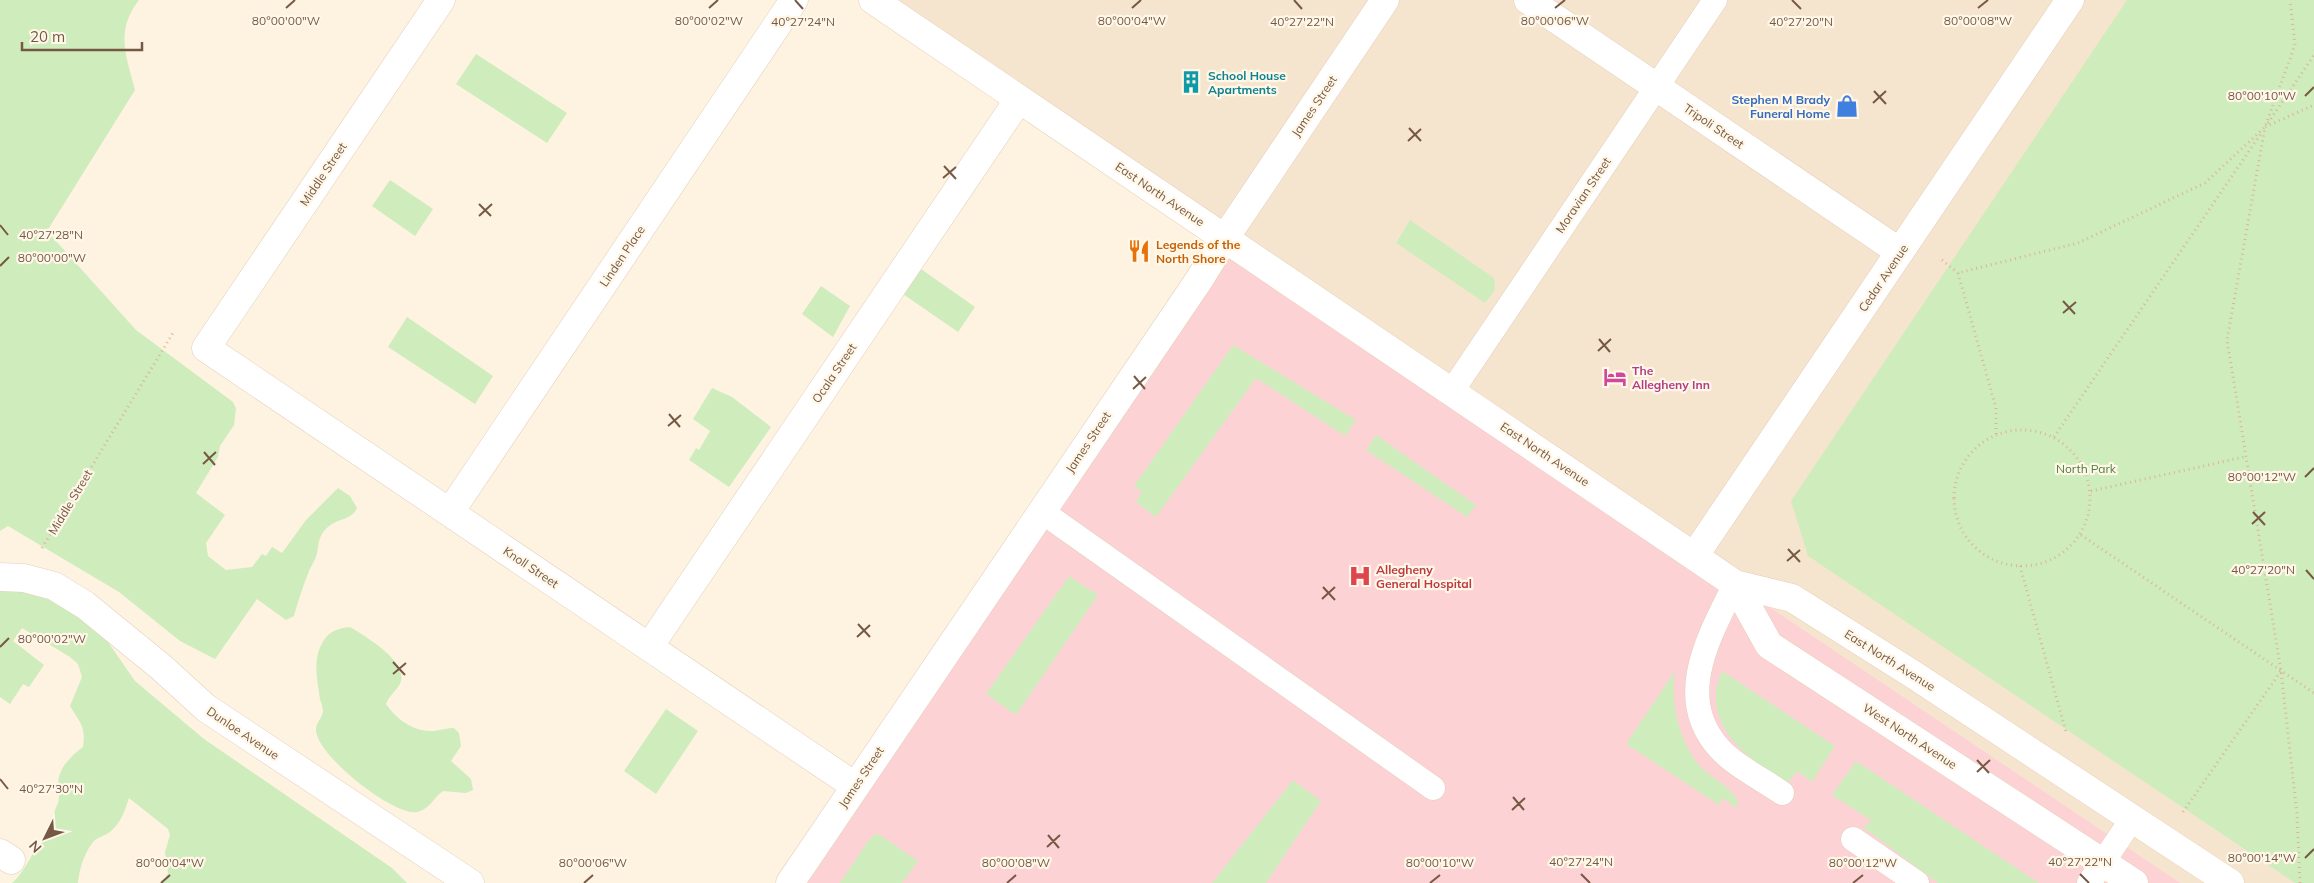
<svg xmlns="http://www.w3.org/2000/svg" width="2314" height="883" font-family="Mulish,sans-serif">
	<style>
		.residential { fill: #f6e5ce }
		.medical { fill: #fdd2d5 }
		.green { fill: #cfecbd }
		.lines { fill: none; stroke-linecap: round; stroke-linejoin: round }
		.service-casing { stroke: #e3cfbb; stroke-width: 25 }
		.minor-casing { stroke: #e3cfbb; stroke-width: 29 }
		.tertiary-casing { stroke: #e3cfbb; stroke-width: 29 }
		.secondary-casing { stroke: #e8d1b9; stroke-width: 29 }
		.path { stroke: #dab599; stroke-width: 3; stroke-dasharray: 1 4; stroke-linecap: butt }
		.service { stroke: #fff; stroke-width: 24 }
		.minor { stroke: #fff; stroke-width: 28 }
		.tertiary { stroke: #fff; stroke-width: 28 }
		.secondary { stroke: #fff; stroke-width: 28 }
		.ticks { fill: none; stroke: #765945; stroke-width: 2 }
		.labels { text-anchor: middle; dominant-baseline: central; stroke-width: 4.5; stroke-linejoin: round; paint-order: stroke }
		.culture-label { font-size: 12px; font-weight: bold; fill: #0d838f; stroke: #fff7e8; text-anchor: start }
		.shop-label { font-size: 12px; font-weight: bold; fill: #366cbe; stroke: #fff7e8; text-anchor: end }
		.street-label { font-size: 12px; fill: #765945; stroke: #fff7e8 }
		.food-label { font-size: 12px; font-weight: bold; fill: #c56008; stroke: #fff7e8; text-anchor: start }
		.hotel-label { font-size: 12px; font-weight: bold; fill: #b23c85; stroke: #fff7e8; text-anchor: start }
		.park-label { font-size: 12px; fill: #4d7d3c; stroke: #fff7e8 }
		.health-label { font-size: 12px; font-weight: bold; fill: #be3a42; stroke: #fff7e8; text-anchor: start }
		.ticks-label { font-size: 12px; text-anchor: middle; fill: #765945; stroke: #fff7e8; stroke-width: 4.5; stroke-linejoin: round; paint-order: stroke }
	</style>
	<rect width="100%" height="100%" fill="#fef3e0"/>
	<path class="residential" d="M 873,0 L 2314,0 L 2314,883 L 2134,883 Z"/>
	<path class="medical" d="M 1225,238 L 1753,596 L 2180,883 L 790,883 Z"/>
	<path class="green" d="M 0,0 L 139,0 C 115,31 126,55 135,90 L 47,231 L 136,330 L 233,402 L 236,408 L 234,425 L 220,446 L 218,457 L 196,493 L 225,515 L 206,543 L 208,556 L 226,570 L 252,567 L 262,554 L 266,556 L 272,547 L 282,553 L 306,520 L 338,488 L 350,496 L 357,508 C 352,521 336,517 324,531 C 317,540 319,548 316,557 C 314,562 311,566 309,571 C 303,586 298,601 294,616 L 286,620 L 257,599 L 215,659 L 180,641 L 119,592 L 8,526 L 0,531 Z
		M 2127,0 L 2314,0 L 2314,883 L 2295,883 L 1808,556 L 1791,501 Z
		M 476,54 L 567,113 L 547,143 L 456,84 Z
		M 390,180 L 433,209 L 415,236 L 372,206 Z
		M 1410,220 L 1494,278 L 1495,290 L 1485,303 L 1396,243 Z
		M 921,269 L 975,307 L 958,332 L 903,294 Z
		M 821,286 L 850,306 L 833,337 L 802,314 Z
		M 407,317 L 493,376 L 475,404 L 388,347 Z
		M 1233,345 L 1356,420 L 1345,436 L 1256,378 L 1156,517 L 1136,502 L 1142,492 L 1134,486 Z
		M 712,388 L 732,397 L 771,427 L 729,487 L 689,460 L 696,448 L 699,450 L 710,431 L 693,419 Z
		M 1376,435 L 1476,505 L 1467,517 L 1366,450 Z
		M 1069,576 L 1098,595 L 1016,715 L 986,694 Z
		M 30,585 L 101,632 L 135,681 L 204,739 L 392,868 L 407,883 L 162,883 L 168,873 L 165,852 L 170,835 L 168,829 L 129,798 C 125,810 121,823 110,832 C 105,836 97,837 93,842 C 84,853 79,870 78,883 L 12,883 C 25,874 51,820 58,803 C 60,797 58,791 58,784 C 59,767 70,757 83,747 C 86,726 80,723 70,706 L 82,677 L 78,664 L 70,657 L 22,628 L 13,641 L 44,665 L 29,687 L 23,684 L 10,704 L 0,697 L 0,587 Z
		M 350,627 C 365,636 406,660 401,681 C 398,690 389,695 386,704 C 397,720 414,732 434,731 C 442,730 447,728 454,728 L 459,733 L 461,746 L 451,761 L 471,779 L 473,790 L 466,793 L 443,791 C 433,798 429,810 417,812 C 393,816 323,759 317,735 C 313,724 322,720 323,711 C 323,707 321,703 320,699 C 317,679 312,658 324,640 C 330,631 339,628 350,627 Z
		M 1675,671 C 1670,702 1679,739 1698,764 C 1708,777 1744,793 1737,808 L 1723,798 L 1719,805 L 1626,744 Z
		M 1722,671 L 1835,746 L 1812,782 L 1797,771 L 1787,784 C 1749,759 1698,724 1722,671 Z
		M 666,709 L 698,731 L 656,794 L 624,771 Z
		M 1856,761 L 2039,883 L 1938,883 L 1863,827 L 1872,821 L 1832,795 Z
		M 1293,780 L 1321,801 L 1266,883 L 1212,883 Z
		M 877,833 L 918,861 L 902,883 L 840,883 L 868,841 Z"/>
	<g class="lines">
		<defs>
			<path id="service" d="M 1452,391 L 1715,0
				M 1041,511 L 1433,788
				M 1735,584 C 1710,635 1673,697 1719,748 C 1735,766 1762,779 1782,793
				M 1853,839 L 1917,883
				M 2089,883 L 2132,819"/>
			<path id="minor" d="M 441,0 L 206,348 L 855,786
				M 1528,0 L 1900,252
				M 450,512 L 794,0
				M 0,577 L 24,578 L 54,586 L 85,605 L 161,667 L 206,708 L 470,883
				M 649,647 L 1019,99
				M 0,853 L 11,860
				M 790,883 L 1199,280 L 1225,238 L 1385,0"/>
			<path id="tertiary" d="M 1695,555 L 2070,0"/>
			<path id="secondary" d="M 873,0 L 1735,584 L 1792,598 L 1914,675 L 2230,883
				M 1735,584 L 1769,645 L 2134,883"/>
		</defs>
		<use href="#service" class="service-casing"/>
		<use href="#minor" class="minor-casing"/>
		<use href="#tertiary" class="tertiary-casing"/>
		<use href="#secondary" class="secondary-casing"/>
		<path class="path" d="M 2268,123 L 2314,55
			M 1942,260 L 1958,273
			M1954 498a68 68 0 1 1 136 0a68 68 0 1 1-136 0Z
			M 1996,434 L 1996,408 L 1958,273 L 2078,243 L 2205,183 L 2265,127 L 2295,45 L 2290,0
			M 2054,437 L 2262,132
			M 2091,491 L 2244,457
			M 2081,535 L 2314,693
			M 42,548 L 173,333
			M 2020,566 L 2066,732
			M 2183,812 L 2281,671
			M 2300,883 L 2297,814 L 2281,671 L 2227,340 L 2265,127 L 2314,105"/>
		<use href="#service" class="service"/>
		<use href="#minor" class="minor"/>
		<use href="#tertiary" class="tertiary"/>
		<use href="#secondary" class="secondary"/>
	</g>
	<path class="ticks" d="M 795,0 L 803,9M 1294,0 L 1302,9M 1792,0 L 1801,9M 286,8 L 295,0M 709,8 L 718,0M 1132,8 L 1141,0M 1555,8 L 1565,0M 1978,8 L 1988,0M 1874,91 L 1886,104M 2305,96 L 2314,87M 1873,103 L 1886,91M 1409,128 L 1421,141M 1408,141 L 1421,129M 944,166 L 956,179M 943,178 L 956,167M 479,204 L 491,216M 479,216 L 492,204M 0,225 L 8,235M 0,266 L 9,257M 2063,301 L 2075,314M 2063,313 L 2076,302M 1599,339 L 1610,352M 1598,351 L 1611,339M 1134,376 L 1145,389M 1133,389 L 1146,377M 669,414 L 680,427M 668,426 L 681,415M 204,452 L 215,465M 203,464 L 216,452M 2305,477 L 2314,468M 2253,512 L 2265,525M 2252,524 L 2265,512M 1788,549 L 1800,562M 1787,561 L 1800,550M 2306,570 L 2314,579M 1323,587 L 1335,600M 1322,599 L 1335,587M 858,624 L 870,637M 857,637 L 870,625M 0,647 L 9,638M 393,662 L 405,675M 393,674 L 406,663M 1977,760 L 1989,773M 1977,772 L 1990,760M 0,779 L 8,789M 1513,797 L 1524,810M 1512,810 L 1525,798M 1048,835 L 1059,848M 1047,847 L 1060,835M 2305,858 L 2314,849M 1581,874 L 1590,883M 2080,874 L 2089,883M 161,883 L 170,875M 584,883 L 593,875M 1007,883 L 1016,875M 1430,883 L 1440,875M 1853,883 L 1863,875"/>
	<defs>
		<symbol id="building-bare" viewBox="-9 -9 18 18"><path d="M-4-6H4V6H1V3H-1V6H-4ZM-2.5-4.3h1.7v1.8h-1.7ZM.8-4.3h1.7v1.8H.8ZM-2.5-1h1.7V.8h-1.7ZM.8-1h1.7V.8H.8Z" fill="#0f9aa8" stroke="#fff7e8" stroke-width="2.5" paint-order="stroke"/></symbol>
		<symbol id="shop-bare" viewBox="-9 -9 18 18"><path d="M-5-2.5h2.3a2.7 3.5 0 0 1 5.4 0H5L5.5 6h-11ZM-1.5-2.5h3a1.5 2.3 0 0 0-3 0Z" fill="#3f7fe0" stroke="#fff7e8" stroke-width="2.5" paint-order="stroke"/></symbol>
		<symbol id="restaurant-bare" viewBox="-9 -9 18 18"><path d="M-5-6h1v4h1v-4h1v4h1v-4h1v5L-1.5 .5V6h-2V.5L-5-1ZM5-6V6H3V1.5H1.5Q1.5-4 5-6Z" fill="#e8710a" stroke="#fff7e8" stroke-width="2.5" paint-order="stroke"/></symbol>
		<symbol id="hotel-bare" viewBox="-9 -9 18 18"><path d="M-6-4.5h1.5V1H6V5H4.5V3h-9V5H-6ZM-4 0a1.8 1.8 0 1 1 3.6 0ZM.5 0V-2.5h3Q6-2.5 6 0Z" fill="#d1479c" stroke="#fff7e8" stroke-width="2.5" paint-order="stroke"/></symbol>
		<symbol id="hospital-bare" viewBox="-9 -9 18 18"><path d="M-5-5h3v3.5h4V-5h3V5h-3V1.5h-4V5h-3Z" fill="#e0444e" stroke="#fff7e8" stroke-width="2.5" paint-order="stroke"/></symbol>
	</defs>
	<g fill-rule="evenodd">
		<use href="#building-bare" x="1175" y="66" width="32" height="32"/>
		<use href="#shop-bare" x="1831" y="90" width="32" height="32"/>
		<use href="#restaurant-bare" x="1123" y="235" width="32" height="32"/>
		<use href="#hotel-bare" x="1599" y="361" width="32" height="32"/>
		<use href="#hospital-bare" x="1344" y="560" width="32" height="32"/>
	</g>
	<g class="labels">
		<g class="culture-label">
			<text x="1208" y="75">School House<tspan x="1208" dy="14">Apartments</tspan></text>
		</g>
		<g class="shop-label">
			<text x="1830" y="99">Stephen M Brady<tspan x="1830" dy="14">Funeral Home</tspan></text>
		</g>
		<g class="street-label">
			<text transform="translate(1314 106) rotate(-56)">James Street</text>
			<text transform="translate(1714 126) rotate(34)">Tripoli Street</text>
			<text transform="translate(323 174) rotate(-56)">Middle Street</text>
			<text transform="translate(1160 194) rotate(34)">East North Avenue</text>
			<text transform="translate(1583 195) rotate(-56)">Moravian Street</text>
			<text transform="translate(622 256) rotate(-56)">Linden Place</text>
			<text transform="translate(1883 278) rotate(-56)">Cedar Avenue</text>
			<text transform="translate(834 373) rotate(-56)">Ocala Street</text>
			<text transform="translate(1088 442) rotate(-56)">James Street</text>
			<text transform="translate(1545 454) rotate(34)">East North Avenue</text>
			<text transform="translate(70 502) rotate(-59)">Middle Street</text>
			<text transform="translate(531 567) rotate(34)">Knoll Street</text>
			<text transform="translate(1890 660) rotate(32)">East North Avenue</text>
			<text transform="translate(243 733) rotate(34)">Dunloe Avenue</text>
			<text transform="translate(1910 736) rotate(33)">West North Avenue</text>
			<text transform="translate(861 777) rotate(-56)">James Street</text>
		</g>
		<g class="food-label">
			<text x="1156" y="244">Legends of the<tspan x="1156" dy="14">North Shore</tspan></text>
		</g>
		<g class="hotel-label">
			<text x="1632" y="370">The<tspan x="1632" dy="14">Allegheny Inn</tspan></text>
		</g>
		<g class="park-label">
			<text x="2086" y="468">North Park</text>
		</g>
		<g class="health-label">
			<text x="1376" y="569">Allegheny<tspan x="1376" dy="14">General Hospital</tspan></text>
		</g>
	</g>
	<g class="ticks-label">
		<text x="709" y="25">80°00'02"W</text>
		<text x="1132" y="25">80°00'04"W</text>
		<text x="1555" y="25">80°00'06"W</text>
		<text x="1978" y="25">80°00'08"W</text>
		<text x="286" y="25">80°00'00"W</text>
		<text x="803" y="26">40°27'24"N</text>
		<text x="1302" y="26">40°27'22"N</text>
		<text x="1801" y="26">40°27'20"N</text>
		<text x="2262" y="100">80°00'10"W</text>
		<text x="51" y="239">40°27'28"N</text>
		<text x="52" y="262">80°00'00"W</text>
		<text x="2262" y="481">80°00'12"W</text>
		<text x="2263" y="574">40°27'20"N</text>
		<text x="52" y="643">80°00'02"W</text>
		<text x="51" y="793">40°27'30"N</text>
		<text x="2262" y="862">80°00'14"W</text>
		<text x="1581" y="866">40°27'24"N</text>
		<text x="2080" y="866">40°27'22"N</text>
		<text x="170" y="867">80°00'04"W</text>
		<text x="593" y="867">80°00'06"W</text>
		<text x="1016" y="867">80°00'08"W</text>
		<text x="1440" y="867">80°00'10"W</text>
		<text x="1863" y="867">80°00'12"W</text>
	</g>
	<g transform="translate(45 838) rotate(228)" stroke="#fff7e8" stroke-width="4" paint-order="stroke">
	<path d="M0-4L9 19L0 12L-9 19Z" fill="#765945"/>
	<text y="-8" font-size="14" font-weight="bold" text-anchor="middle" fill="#765945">N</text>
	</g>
	<path d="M22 42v8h120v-8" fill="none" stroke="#765945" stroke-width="2.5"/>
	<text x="30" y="42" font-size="15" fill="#765945" stroke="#fff7e8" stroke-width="4" paint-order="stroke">20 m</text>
</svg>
